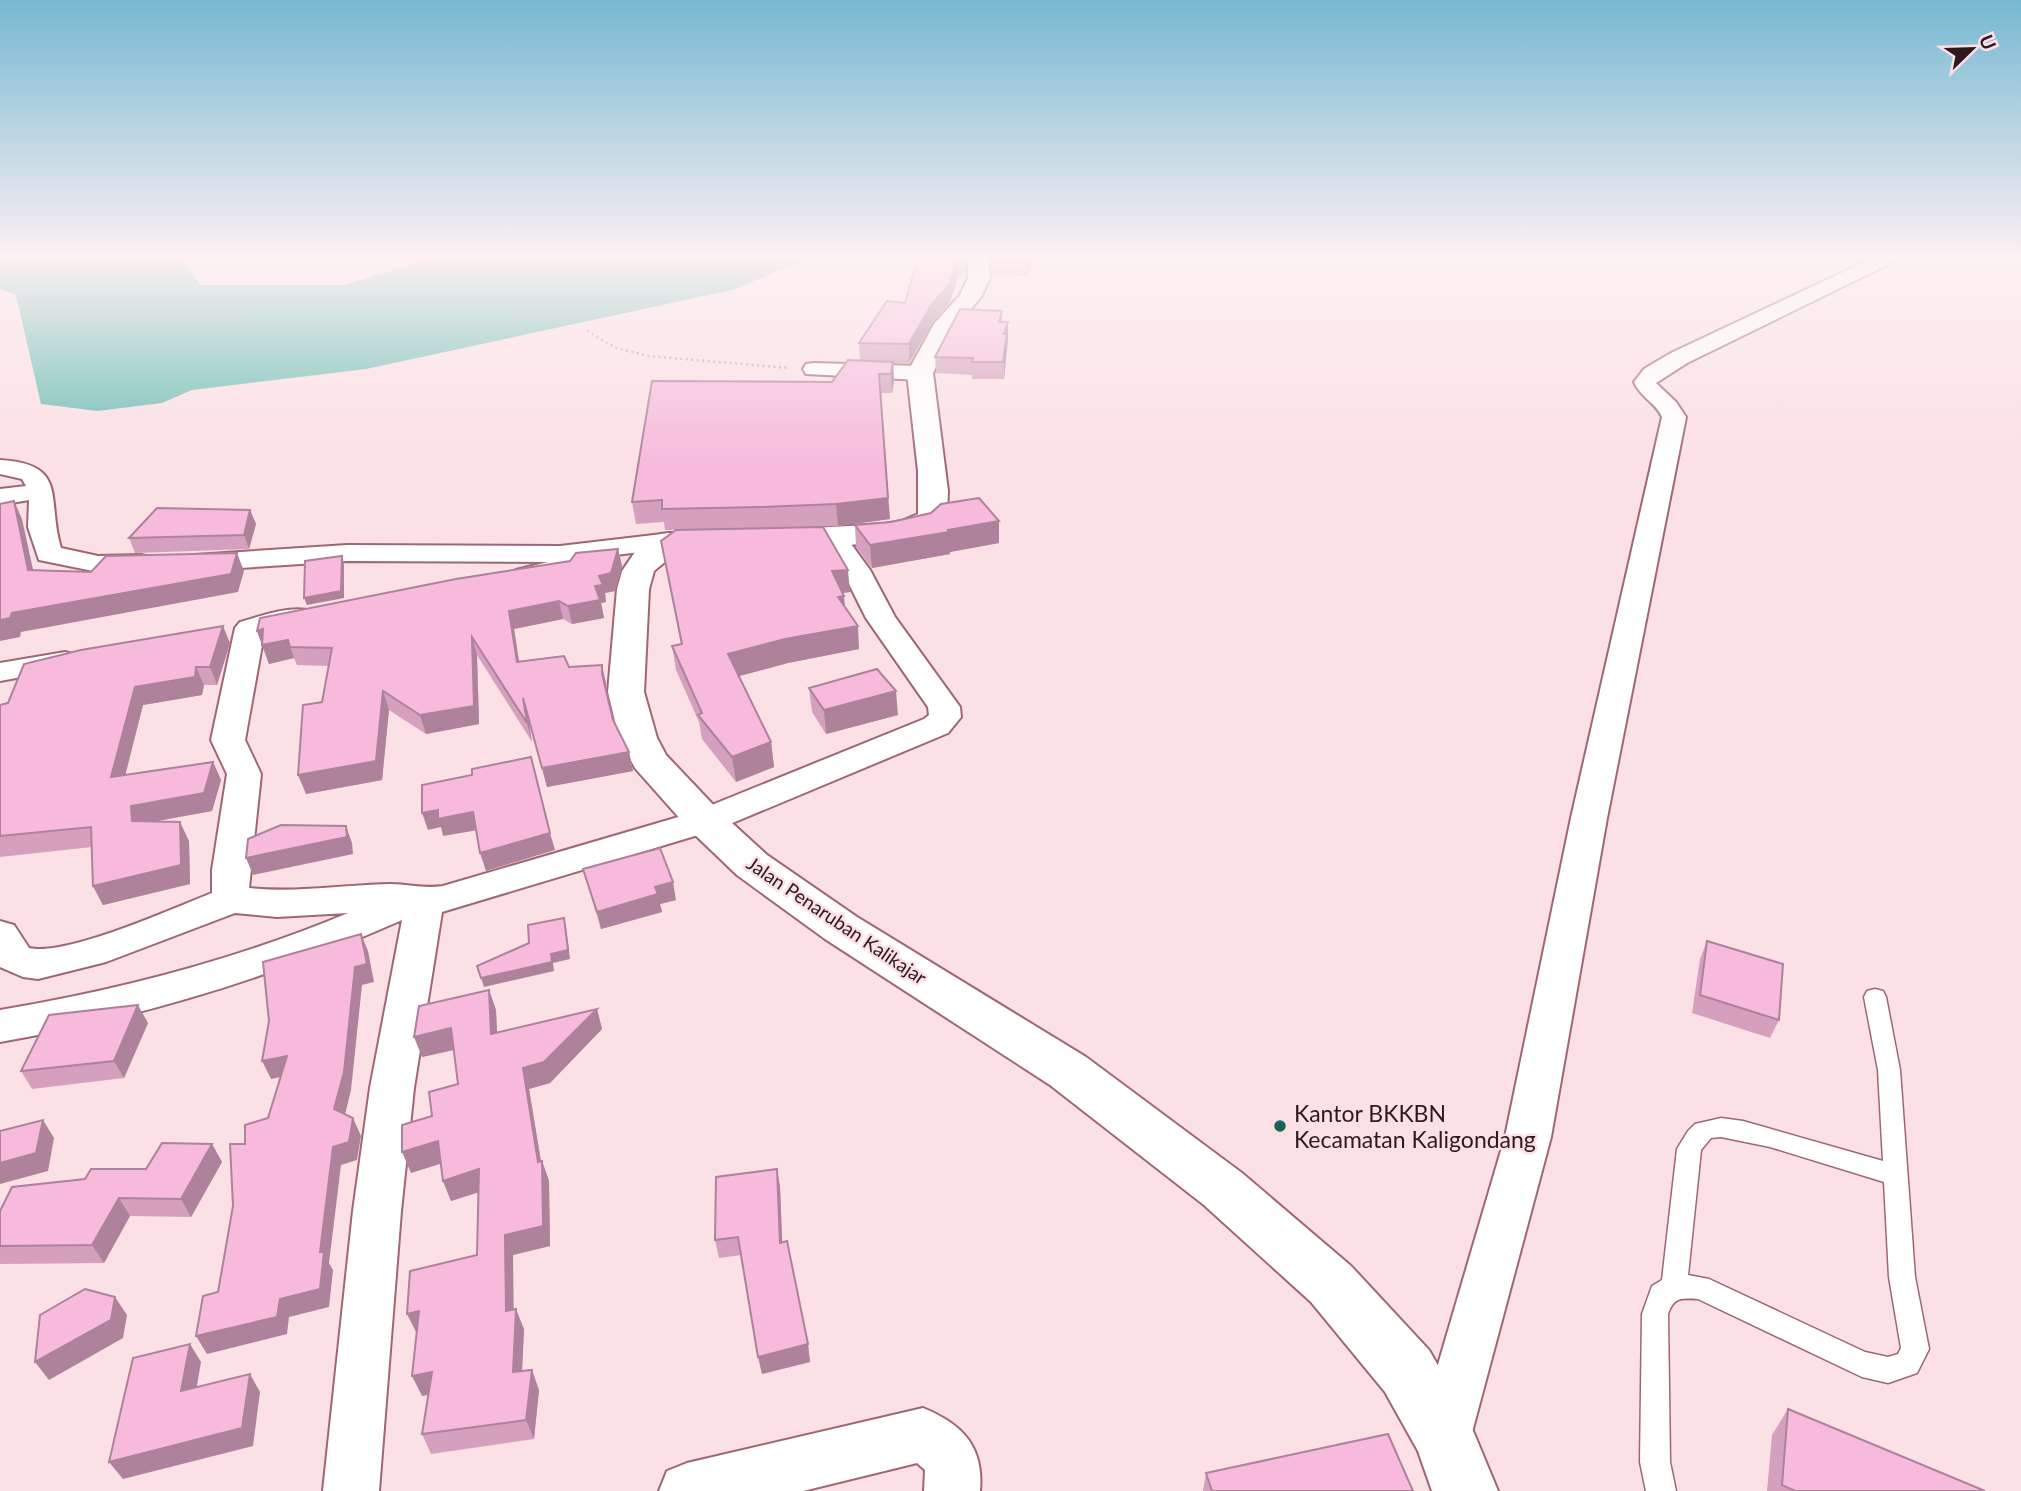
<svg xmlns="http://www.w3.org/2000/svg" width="2021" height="1491" font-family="Lato,sans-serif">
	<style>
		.water { fill: #6bbdb2 }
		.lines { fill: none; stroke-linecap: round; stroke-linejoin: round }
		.service-casing { stroke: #9f6773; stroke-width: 3 }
		.minor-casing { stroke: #9f6773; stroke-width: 4 }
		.tertiary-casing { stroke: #9f6773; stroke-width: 4 }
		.path { stroke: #bca2a7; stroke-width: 2.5; stroke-dasharray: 2 3.5; stroke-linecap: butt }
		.service { fill: #fff; fill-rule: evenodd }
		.minor { fill: #fff; fill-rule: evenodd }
		.tertiary { fill: #fff; fill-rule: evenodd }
		.wall { fill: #d4a0bd }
		.shaded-wall { fill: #ad829a }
		.building { fill: #f7badc; stroke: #ad829a; stroke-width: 2 }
		.poi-dot { fill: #16625b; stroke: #fbe0e5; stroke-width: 2.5 }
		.labels { text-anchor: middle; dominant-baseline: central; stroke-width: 5; stroke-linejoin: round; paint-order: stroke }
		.street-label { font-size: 19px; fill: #2f181e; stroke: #fbe0e5 }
		.near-poi-label { font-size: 23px; fill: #2f181e; stroke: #fbe0e5; text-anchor: start }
	</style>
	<rect width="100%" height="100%" fill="#fbe0e5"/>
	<path class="water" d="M 0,258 L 183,258 L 200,285 L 344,285 L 432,258 L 811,258 L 732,290 L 366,369 L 192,390 L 162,403 L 98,411 L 41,404 L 16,295 L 0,289 Z"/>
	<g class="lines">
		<defs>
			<path id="service" d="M 1875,989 L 1883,991 L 1886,997 L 1900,1070 L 1915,1277 L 1929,1349 L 1917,1373 L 1888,1383 L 1862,1377 L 1698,1299 C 1681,1298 1674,1297 1668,1314 L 1670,1462 L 1676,1491 L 1646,1491 L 1640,1462 L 1642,1314 L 1652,1286 L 1662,1280 L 1677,1149 L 1688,1131 L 1695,1124 L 1721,1118 L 1743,1121 L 1883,1161 L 1878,1070 L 1864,997 L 1867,991 ZM 1721,1137 L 1770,1147 L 1884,1182 L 1889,1277 L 1901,1348 L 1898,1354 L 1888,1357 L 1865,1352 L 1709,1279 L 1688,1275 L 1701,1150 L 1711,1138 Z"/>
			<path id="minor" d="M 1873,258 L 1896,258 L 1893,262 L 1687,363 L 1656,383 L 1676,402 L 1686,417 L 1607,818 L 1551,1137 L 1471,1436 L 1463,1455 L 1444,1463 L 1425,1455 L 1417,1436 L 1505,1137 L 1571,818 L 1662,417 C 1656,403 1640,397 1634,382 L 1644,369 L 1671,353 Z
				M 814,363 L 920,366 L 928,368 L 931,373 L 928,378 L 920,380 L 806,374 L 803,369 L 806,364 Z
				M 0,460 C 70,464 46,500 61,548 L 98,556 L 141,555 L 151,557 L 155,563 L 151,569 L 98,572 L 39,560 L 28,527 L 29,500 L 0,505 L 0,489 L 26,486 L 22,479 L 0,474 Z
				M 834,531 L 843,533 L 870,570 L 895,617 L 960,707 L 961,717 L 948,733 L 718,829 L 442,912 L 414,1088 L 401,1211 L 379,1491 L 323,1491 L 353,1211 L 370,1088 L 402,920 C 273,977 139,1018 0,1042 L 0,1010 C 119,990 236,960 348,913 L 277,917 L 235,913 L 106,962 L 38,979 L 23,977 L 0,967 L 0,921 L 14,925 L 29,948 C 65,957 174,908 212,893 L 212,870 L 227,774 L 211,740 L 235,628 L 240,622 C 261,616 290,605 311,611 L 316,617 L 311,623 L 264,634 L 245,740 L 261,774 L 249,888 C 296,893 343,885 390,884 C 408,884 424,889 443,886 L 692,813 L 924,719 L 929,715 L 928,707 L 866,618 L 842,570 L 821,539 L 825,533 Z
				M 671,533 L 681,535 L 684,541 L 681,547 L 575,560 L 577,570 L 573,576 L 526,584 L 516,582 L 512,576 L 516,570 L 548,562 L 347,561 L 195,571 L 185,569 L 181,563 L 185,557 L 195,555 L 347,545 L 560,546 Z
				M 65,652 L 76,655 L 80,661 L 76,667 L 0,681 L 0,663 Z
				M 923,1408 C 962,1424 984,1446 980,1491 L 924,1491 L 925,1470 L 917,1463 L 803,1491 L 659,1491 L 667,1471 L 687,1463 Z"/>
			<path id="tertiary" d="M 968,258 L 988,258 L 990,278 L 981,297 L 956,327 L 933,373 L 948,491 L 947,517 L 943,523 L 934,530 L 885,542 L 810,548 L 776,548 L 765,546 L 760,539 L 765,532 L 776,530 L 885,524 L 902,521 L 918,514 L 918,471 L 907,373 L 934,324 L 960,295 L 968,278 Z
				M 712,530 L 723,532 L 728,539 L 723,546 L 679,550 L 654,571 L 649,589 L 644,692 L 657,738 L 666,755 L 720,812 L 767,855 L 857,917 L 1086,1057 L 1242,1173 L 1351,1266 L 1429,1350 L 1466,1414 L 1498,1491 L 1432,1491 L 1418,1451 L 1385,1392 L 1311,1302 L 1204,1205 L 1050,1085 L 825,939 L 737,875 L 690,830 L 635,768 L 619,738 L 608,692 L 617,589 L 622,571 L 635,552 L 660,534 Z"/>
		</defs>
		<use href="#service" class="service-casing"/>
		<use href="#minor" class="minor-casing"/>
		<use href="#tertiary" class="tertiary-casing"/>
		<path class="path" d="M 587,331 L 616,348 L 649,356 L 789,368"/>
		<use href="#service" class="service"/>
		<use href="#minor" class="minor"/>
		<use href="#tertiary" class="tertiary"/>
	</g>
	<path class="wall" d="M 918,258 L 966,258 L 965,274 L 959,274 L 950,302 L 932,323 L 909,363 L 893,363 L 894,381 L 892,393 L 881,393 L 890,519 L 838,526 L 773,528 L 850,592 L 843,593 L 845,608 L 859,649 L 788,663 L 739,676 L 771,742 L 774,767 L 736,782 L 702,739 L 699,722 L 676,670 L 672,646 L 681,644 L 661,541 L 732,529 L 665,530 L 664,522 L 636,524 L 632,502 L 832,382 L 860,360 L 859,343 L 905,303 Z
		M 989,258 L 1035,258 L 1028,276 L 992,275 Z
		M 1002,311 L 1002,322 L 1008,322 L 1008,338 L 1004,379 L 972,379 L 972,375 L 936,373 L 935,357 Z
		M 250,510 L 256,524 L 249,549 L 135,553 L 129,538 Z
		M 855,525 L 999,543 L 950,552 L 950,554 L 872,568 L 856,547 Z
		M 618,549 L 622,566 L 615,591 L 605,593 L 606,602 L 601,603 L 604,618 L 572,624 L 563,619 L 514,629 L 519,662 L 569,667 L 606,683 L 606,691 L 613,720 L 629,752 L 633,771 L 547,787 L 528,717 L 532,742 L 477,655 L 479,724 L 426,734 L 389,710 L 382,780 L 306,794 L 329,666 L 297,665 L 294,658 L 269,664 L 257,631 L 570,561 Z
		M 230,643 L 217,685 L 204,685 L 202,695 L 143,705 L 125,775 L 213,762 L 221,780 L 212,811 L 157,821 L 189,841 L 190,884 L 103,905 L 93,886 L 92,847 L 0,857 L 0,705 Z
		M 809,688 L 898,715 L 826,734 L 812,712 Z
		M 583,869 L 676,900 L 660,904 L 662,912 L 601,929 Z
		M 1707,941 L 1779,1020 L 1770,1038 L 1692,1013 L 1700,959 Z
		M 489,990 L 496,1010 L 497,1032 L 597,1009 L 602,1029 L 550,1083 L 529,1089 L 541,1161 L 542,1161 L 549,1181 L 550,1246 L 513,1255 L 513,1310 L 524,1329 L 522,1371 L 539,1390 L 534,1439 L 431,1454 L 422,1434 L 428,1395 L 422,1396 L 477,1255 L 478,1192 L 451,1201 L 443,1181 L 441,1163 L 411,1173 L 432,1116 L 458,1084 L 454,1050 L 422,1057 Z
		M 148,1023 L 124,1078 L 32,1089 L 21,1071 Z
		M 212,1144 L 222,1162 L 191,1217 L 130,1216 L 104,1263 L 0,1264 L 0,1211 L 85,1179 L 146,1169 Z
		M 777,1169 L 780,1187 L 782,1243 L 808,1344 L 810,1362 L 762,1374 L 741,1255 L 719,1258 L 715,1240 Z
		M 1788,1409 L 1985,1491 L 1767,1491 L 1772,1435 Z
		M 1206,1473 L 1413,1491 L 1203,1491 Z"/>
	<path class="shaded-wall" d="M 958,258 L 959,274 L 950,302 L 932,323 L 909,363 L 909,344 Z
		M 1028,258 L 1035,258 L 1028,276 Z
		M 1008,322 L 1008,338 L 1004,379 L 1004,334 Z
		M 893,362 L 894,381 L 892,393 L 891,374 Z
		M 888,498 L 890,519 L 838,526 L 836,504 Z
		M 14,501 L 22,519 L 37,588 L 28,570 Z
		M 250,510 L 256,524 L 249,549 L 244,535 Z
		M 999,521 L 999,543 L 950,552 L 950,554 L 872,568 L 870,545 Z
		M 618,549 L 622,566 L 615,591 L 605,593 L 606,602 L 601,603 L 604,618 L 572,624 L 568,606 L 595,586 L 599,576 Z
		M 237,553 L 244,571 L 238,592 L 21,632 L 20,637 L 0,641 L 0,620 L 12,613 Z
		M 342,556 L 344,564 L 344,598 L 307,605 L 304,598 Z
		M 848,570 L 850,592 L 834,594 L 832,571 Z
		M 844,596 L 846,619 L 838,597 Z
		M 559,601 L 563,619 L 514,629 L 522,680 L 517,662 L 509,611 Z
		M 223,626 L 230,643 L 217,685 L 210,667 Z
		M 858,626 L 859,649 L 788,663 L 732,678 L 728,654 L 785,639 Z
		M 263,629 L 288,640 L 294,658 L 269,664 L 257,631 Z
		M 472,637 L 477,655 L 479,724 L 426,734 L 420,715 Z
		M 602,665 L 606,683 L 605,693 L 602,674 Z
		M 196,667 L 204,685 L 202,695 L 143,705 L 120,796 L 111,777 L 135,687 Z
		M 383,691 L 389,710 L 382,780 L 306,794 L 298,775 Z
		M 896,691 L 898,715 L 826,734 L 824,710 Z
		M 523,698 L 528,717 L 532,742 L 527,723 Z
		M 771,742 L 774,767 L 736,782 L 732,757 Z
		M 629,752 L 633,771 L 547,787 L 542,768 Z
		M 213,762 L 221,780 L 212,811 L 140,824 L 132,821 L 131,806 Z
		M 438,810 L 473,812 L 478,830 L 443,836 L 441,827 L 428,830 L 422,813 Z
		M 180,822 L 189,841 L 190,884 L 103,905 L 93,886 Z
		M 346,826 L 352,843 L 353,854 L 253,875 L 246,858 Z
		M 550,833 L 555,850 L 486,871 L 480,853 Z
		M 673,882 L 676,900 L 660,904 L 662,912 L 601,929 L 597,912 L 655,887 Z
		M 564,918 L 566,927 L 570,959 L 553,963 L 554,971 L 484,987 L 481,978 L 551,954 Z
		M 361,934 L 368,951 L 374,982 L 362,985 L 351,1090 L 342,1127 L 334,1109 L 355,967 Z
		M 489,990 L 496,1010 L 498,1054 L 491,1034 Z
		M 138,1005 L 148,1023 L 124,1078 L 114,1061 Z
		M 597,1009 L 602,1029 L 550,1083 L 529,1089 L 542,1168 L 542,1161 L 549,1181 L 550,1246 L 513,1255 L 514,1331 L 506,1311 L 505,1235 L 538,1162 L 523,1068 Z
		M 451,1028 L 458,1049 L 422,1057 L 414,1037 Z
		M 287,1056 L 295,1074 L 271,1079 L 262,1061 Z
		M 353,1118 L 361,1136 L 357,1160 L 341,1165 L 329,1263 L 333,1270 L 329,1307 L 289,1317 L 287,1334 L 207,1354 L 196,1336 L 280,1299 L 320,1252 L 333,1147 Z
		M 43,1120 L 54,1138 L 48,1171 L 0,1184 L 0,1163 Z
		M 438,1141 L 446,1162 L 411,1173 L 402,1152 Z
		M 212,1144 L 222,1162 L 191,1217 L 181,1199 Z
		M 479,1169 L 486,1190 L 451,1201 L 443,1181 Z
		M 777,1169 L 780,1187 L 783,1261 L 780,1243 Z
		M 119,1198 L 130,1216 L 104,1263 L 92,1245 Z
		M 115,1297 L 127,1315 L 123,1338 L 49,1380 L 35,1362 Z
		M 516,1309 L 524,1329 L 521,1392 L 513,1372 Z
		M 419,1311 L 417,1334 L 407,1314 Z
		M 190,1344 L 201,1362 L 193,1408 L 181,1391 Z
		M 808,1344 L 810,1362 L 762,1374 L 758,1357 Z
		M 532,1370 L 539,1390 L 534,1439 L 526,1420 Z
		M 432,1372 L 441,1392 L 422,1396 L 412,1376 Z
		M 250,1374 L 260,1392 L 253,1446 L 123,1479 L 109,1462 Z"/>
	<path class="building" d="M 918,258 L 958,258 L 949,285 L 931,305 L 909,344 L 859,343 L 887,301 L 905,303 Z
		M 992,258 L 1028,258 L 1028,259 Z
		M 960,309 L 1002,311 L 999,322 L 1008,322 L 1004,334 L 1007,334 L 1003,362 L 972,362 L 973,358 L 935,357 Z
		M 848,360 L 893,362 L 891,374 L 879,374 L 888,498 L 836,504 L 760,507 L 662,509 L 662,500 L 632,502 L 652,381 L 832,382 Z
		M 979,498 L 999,521 L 948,530 L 949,532 L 870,545 L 855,525 L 891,522 L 931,513 L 941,504 Z
		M 14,501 L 28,570 L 91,572 L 106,556 L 237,553 L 231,574 L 12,613 L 10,618 L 0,620 L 0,504 Z
		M 157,508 L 250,510 L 244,535 L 129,538 Z
		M 823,527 L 848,570 L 832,571 L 844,596 L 838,597 L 858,626 L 785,639 L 728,654 L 771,742 L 732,757 L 698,715 L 702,713 L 672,646 L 682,644 L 661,541 L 676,530 Z
		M 618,549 L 611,573 L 599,576 L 603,585 L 595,586 L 600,600 L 568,606 L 559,601 L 509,611 L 517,662 L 564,656 L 569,667 L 602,665 L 602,674 L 613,720 L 629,752 L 542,768 L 523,698 L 527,723 L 472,637 L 474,706 L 420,715 L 383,691 L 376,761 L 298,775 L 303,705 L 322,702 L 332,648 L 290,647 L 288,640 L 262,645 L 263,629 L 257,631 L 260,618 L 456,579 L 570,561 L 576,553 Z
		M 342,556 L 341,591 L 304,598 L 305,561 Z
		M 223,626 L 210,667 L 196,667 L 195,677 L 135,687 L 111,777 L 213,762 L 204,793 L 131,806 L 132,821 L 180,822 L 181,865 L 93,886 L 91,827 L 0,836 L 0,705 L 8,703 L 24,664 L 81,650 Z
		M 877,669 L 896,691 L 824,710 L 809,688 Z
		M 531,757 L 550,833 L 480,853 L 473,812 L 438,819 L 438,810 L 422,813 L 422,785 L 472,775 L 472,769 Z
		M 281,825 L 346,826 L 347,837 L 246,858 L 248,839 Z
		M 660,848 L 673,882 L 655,887 L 658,894 L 597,912 L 583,869 Z
		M 564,918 L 568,950 L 551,954 L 552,962 L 481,978 L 477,966 L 529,943 L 528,925 Z
		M 361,934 L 367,964 L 355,967 L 344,1072 L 334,1109 L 353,1118 L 349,1142 L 333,1147 L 320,1252 L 324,1252 L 320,1289 L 280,1299 L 277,1317 L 196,1336 L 203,1296 L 218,1292 L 233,1206 L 230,1144 L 245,1144 L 245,1125 L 268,1118 L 287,1056 L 262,1061 L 269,1021 L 263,962 Z
		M 1707,941 L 1783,964 L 1779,1020 L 1700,995 Z
		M 489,990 L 491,1034 L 597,1009 L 544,1062 L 523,1068 L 538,1162 L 542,1161 L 543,1226 L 505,1235 L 506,1311 L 516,1309 L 513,1372 L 532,1370 L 526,1420 L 422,1434 L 432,1372 L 412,1376 L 419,1311 L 407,1314 L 410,1271 L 477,1255 L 479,1169 L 443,1181 L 438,1141 L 402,1152 L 402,1125 L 432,1116 L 429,1092 L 458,1084 L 451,1028 L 414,1037 L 419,1006 Z
		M 138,1005 L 114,1061 L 21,1071 L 49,1015 Z
		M 43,1120 L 36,1153 L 0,1163 L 0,1131 Z
		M 162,1143 L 212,1144 L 181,1199 L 119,1198 L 92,1245 L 0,1246 L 0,1211 L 12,1187 L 85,1179 L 91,1169 L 146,1169 Z
		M 777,1169 L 780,1243 L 787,1241 L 808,1344 L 758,1357 L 738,1237 L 715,1240 L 716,1177 Z
		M 85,1289 L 115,1297 L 111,1320 L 35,1362 L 40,1315 Z
		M 190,1344 L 181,1391 L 250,1374 L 242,1428 L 109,1462 L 133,1358 Z
		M 1788,1409 L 1985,1491 L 1795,1491 L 1782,1485 Z
		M 1388,1434 L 1413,1491 L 1212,1491 L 1206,1473 Z"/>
	<linearGradient id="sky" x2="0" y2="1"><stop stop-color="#76b8d2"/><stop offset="0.55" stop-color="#fdf1f3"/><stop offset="1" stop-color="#fdf1f3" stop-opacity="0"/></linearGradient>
	<rect width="2021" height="467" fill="url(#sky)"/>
	<circle class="poi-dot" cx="1280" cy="1126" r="7"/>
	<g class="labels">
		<g class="street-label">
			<text transform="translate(837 920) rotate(34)">Jalan Penaruban Kalikajar</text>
		</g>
		<g class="near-poi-label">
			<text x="1294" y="1113">Kantor BKKBN<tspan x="1294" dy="26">Kecamatan Kaligondang</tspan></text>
		</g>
	</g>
	<g transform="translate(1972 49) rotate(67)" stroke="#fbe0e5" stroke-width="5" paint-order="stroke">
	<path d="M0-5L12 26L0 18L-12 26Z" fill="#2f181e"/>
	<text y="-10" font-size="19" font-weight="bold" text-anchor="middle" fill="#2f181e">U</text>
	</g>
</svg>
